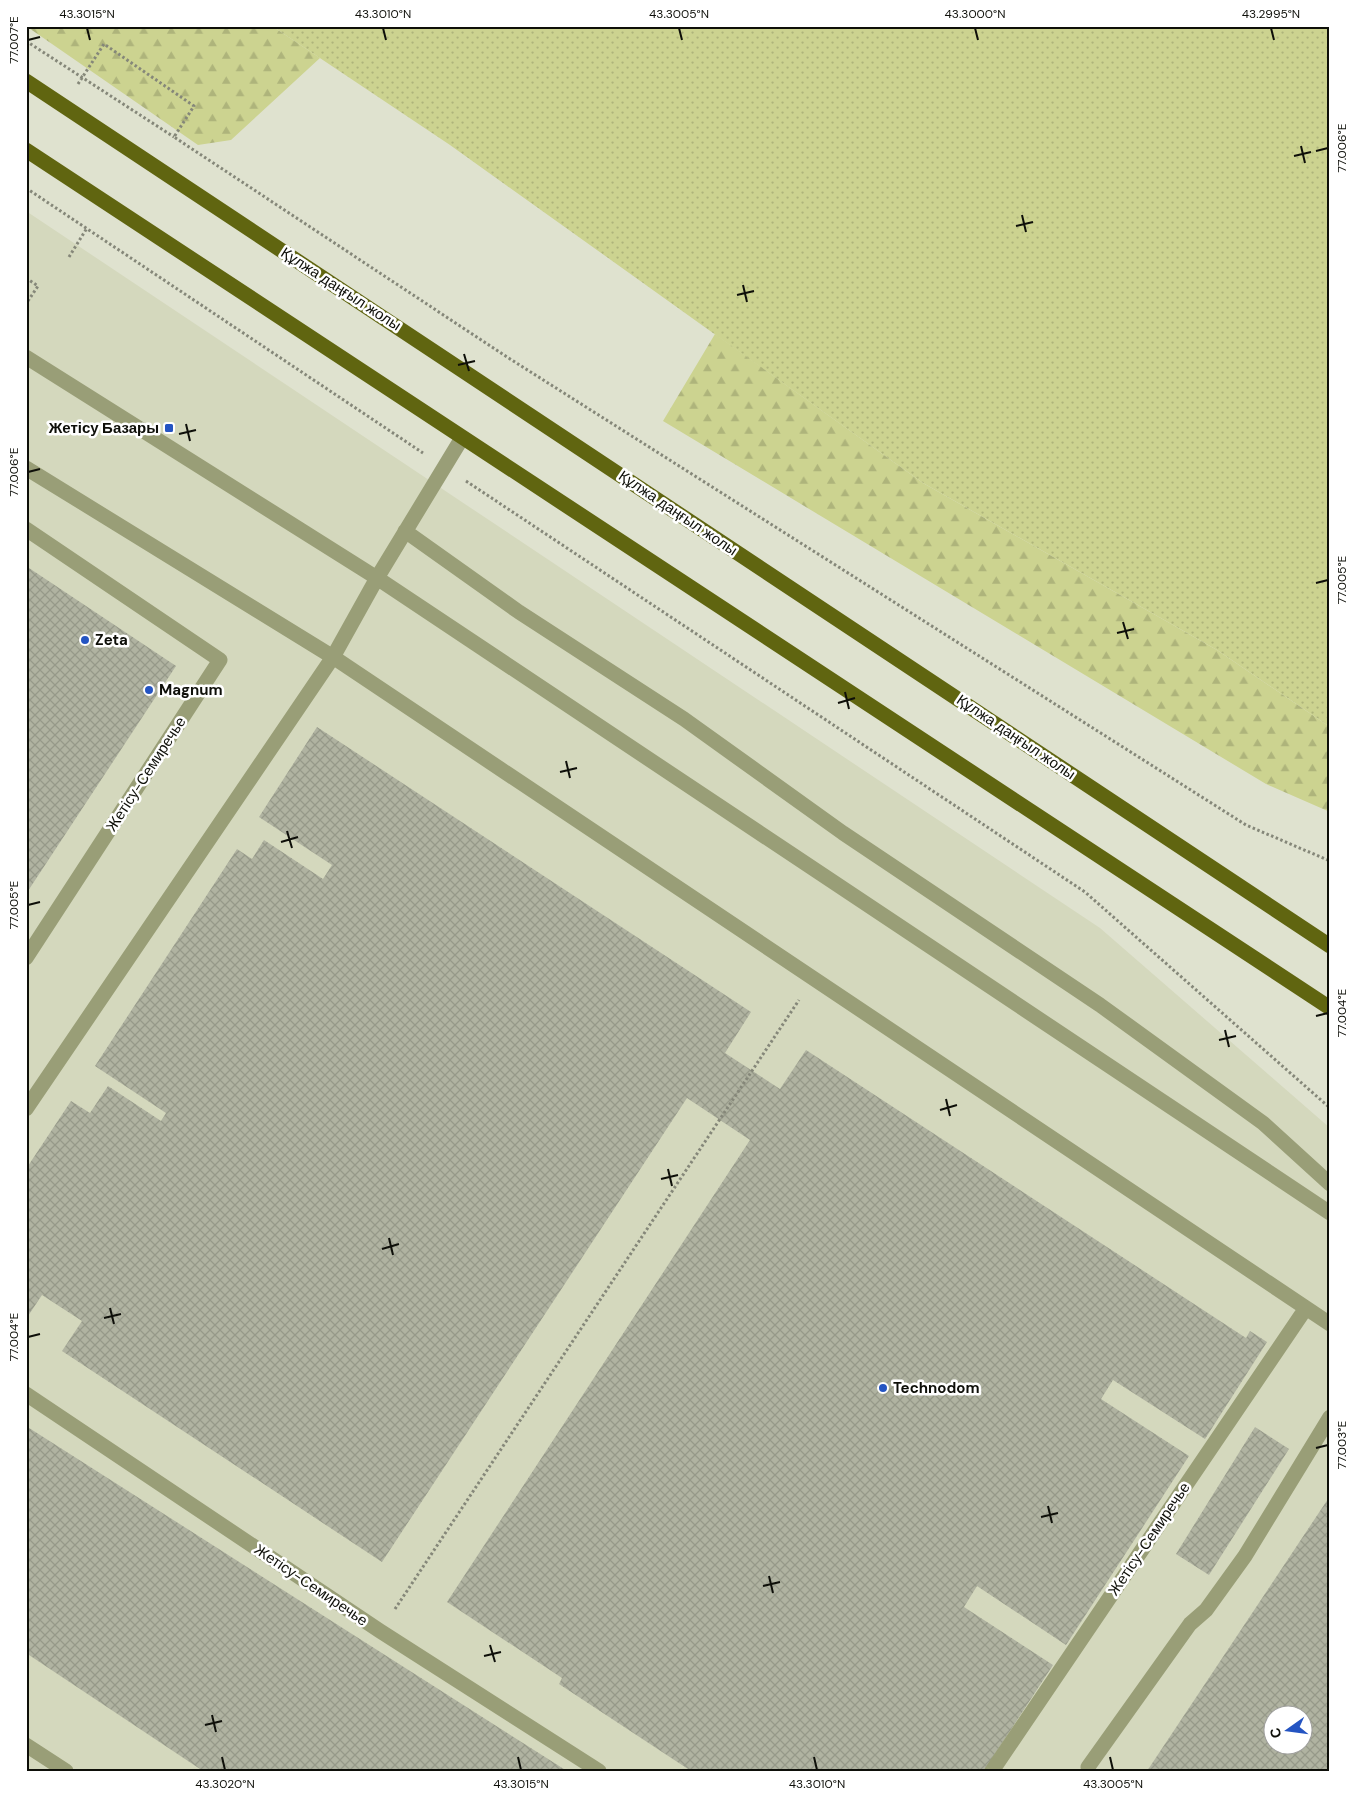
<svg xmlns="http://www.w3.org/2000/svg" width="1356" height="1797" font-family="'DM Sans',sans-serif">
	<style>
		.built { fill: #d4d8bd; fill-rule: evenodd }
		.grass { fill: url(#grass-dots) }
		.forest { fill: url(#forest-firs) }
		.building { fill: url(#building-cross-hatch); fill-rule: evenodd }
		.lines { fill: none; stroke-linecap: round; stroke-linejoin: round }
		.path { stroke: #858779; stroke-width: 3; stroke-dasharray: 2.5 2.5; stroke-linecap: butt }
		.lane { stroke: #999e77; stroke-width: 15 }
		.primary { stroke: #606510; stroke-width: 15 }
		.ticks { fill: none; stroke: #0e0f09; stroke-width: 2 }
		.poi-dot { fill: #2454c2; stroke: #fff; stroke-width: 2 }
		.labels { text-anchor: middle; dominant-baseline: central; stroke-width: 5; stroke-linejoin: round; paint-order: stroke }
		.street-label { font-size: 15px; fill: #0e0f09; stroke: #fff }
		.poi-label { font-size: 15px; font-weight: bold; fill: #0e0f09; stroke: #fff; text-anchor: start }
		.neatline { fill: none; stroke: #0e0f09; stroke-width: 2 }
		.ticks-label { font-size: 12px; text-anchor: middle; fill: #0e0f09 }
	</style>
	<defs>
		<pattern id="grass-dots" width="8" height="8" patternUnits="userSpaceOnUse" patternTransform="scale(1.25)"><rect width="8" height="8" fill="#ccd390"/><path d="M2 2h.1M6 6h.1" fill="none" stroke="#aeb47b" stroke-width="1.8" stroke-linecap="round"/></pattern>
		<pattern id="forest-firs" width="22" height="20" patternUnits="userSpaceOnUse" patternTransform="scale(1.25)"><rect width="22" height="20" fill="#ccd390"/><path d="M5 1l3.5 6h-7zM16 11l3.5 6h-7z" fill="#aeb47b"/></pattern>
		<pattern id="building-cross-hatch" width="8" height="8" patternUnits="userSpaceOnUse" patternTransform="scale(1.25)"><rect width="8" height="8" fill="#b0b3a1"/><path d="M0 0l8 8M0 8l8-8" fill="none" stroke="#969989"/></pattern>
	</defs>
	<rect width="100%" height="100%" fill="#dfe2cf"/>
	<path class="built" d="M 26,211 L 1100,928 L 1330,1128 L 1330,1771 L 26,1771 ZM 1274,1714 L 1304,1714 L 1304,1744 L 1274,1744 Z"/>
	<path class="grass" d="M 272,26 L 1330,26 L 1330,727 L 1217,650 L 923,483 L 450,145 Z"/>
	<path class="forest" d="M 26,26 L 272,26 L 320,58 L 231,140 L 198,145 Z
		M 715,334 L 923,483 L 1217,650 L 1330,727 L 1330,812 L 1266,784 L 663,421 Z"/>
	<path class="building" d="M 26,566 L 176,666 L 26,894 Z
		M 317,727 L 751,1012 L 725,1053 L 780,1089 L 806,1050 L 1246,1338 L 1250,1331 L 1267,1342 L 1205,1439 L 1113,1380 L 1101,1399 L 1189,1456 L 1066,1645 L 977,1586 L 964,1607 L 1053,1665 L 984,1771 L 691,1771 L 559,1684 L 562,1678 L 447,1602 L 750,1140 L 687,1098 L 382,1562 L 62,1351 L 82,1321 L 42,1295 L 26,1319 L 26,1169 L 71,1101 L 90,1113 L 108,1086 L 161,1121 L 166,1113 L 95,1066 L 237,849 L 252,859 L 264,840 L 323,879 L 332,865 L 259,817 Z
		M 26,1426 L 567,1771 L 203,1771 L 26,1653 Z
		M 1255,1427 L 1289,1449 L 1209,1575 L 1176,1554 Z
		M 1330,1496 L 1330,1771 L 1147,1771 ZM 1274,1714 L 1304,1714 L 1304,1744 L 1274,1744 Z"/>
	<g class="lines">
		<path class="path" d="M 26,41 L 174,137
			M 78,84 L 104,44 L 194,106 L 174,137 L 507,357 L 1246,825 L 1330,861
			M 26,188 L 423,453
			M 69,257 L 87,228
			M 26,278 L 38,286 L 26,304
			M 466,481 L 1085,892 L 1330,1108
			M 395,1609 L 799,1000"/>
		<path class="lane" d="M 26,357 L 377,578 L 1330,1213
			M 26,468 L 333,657 L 1330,1324
			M 26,529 L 220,660 L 26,958
			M 405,531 L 519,612 L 684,719 L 843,833 L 1100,1005 L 1263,1123 L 1330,1184
			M 26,1109 L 333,657 L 377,578 L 462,438
			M 26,1394 L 380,1631 L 599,1771
			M 26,1745 L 66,1771
			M 1088,1767 L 1190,1624 L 1206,1610 L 1245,1556 L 1330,1417
			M 992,1771 L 1306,1308"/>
		<path class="primary" d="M 26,81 L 1330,946
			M 26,150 L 1330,1008"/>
	</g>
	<path class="ticks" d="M 87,28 L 90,40M 383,28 L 386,40M 679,28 L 682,40M 975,28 L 978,40M 1271,28 L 1274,40M 28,40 L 40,37M 1301,146 L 1305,163M 1316,151 L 1328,148M 1294,156 L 1311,152M 1022,215 L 1026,232M 1016,226 L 1033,222M 743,285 L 747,302M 737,295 L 754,291M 464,354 L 469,371M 458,365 L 475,361M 186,424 L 190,441M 179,434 L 196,430M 28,472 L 40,469M 1316,583 L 1328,580M 1123,622 L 1128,639M 1117,633 L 1134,629M 845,692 L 849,709M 838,703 L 855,698M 566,761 L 570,778M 560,772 L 577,768M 287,831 L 292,848M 281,842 L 298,837M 28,905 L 40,902M 1316,1016 L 1328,1013M 1225,1030 L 1229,1047M 1219,1040 L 1236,1036M 946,1099 L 950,1116M 940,1110 L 957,1105M 668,1169 L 672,1186M 661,1179 L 678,1175M 389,1238 L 393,1255M 382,1249 L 399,1244M 110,1308 L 114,1324M 104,1318 L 121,1314M 28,1337 L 40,1334M 1316,1448 L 1328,1445M 1048,1506 L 1052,1523M 1041,1517 L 1058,1513M 769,1576 L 773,1593M 763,1586 L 780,1582M 490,1645 L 495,1662M 484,1656 L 501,1652M 212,1715 L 216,1732M 205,1725 L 222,1721M 222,1757 L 225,1770M 518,1757 L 521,1770M 814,1757 L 817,1770M 1110,1757 L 1113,1770"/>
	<g class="poi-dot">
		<rect x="164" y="423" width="10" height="10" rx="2.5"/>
		<circle cx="85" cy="640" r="5"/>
		<circle cx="149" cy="690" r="5"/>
		<circle cx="883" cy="1388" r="5"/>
	</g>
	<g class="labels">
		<g class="street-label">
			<text transform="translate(341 289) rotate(33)">Құлжа даңғыл жолы</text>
			<text transform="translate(678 513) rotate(34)">Құлжа даңғыл жолы</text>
			<text transform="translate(1016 737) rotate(34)">Құлжа даңғыл жолы</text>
			<text transform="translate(146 774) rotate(-57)">Жетісу-Семиречье</text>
			<text transform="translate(1149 1539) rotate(-56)">Жетісу-Семиречье</text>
			<text transform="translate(311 1585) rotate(34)">Жетісу-Семиречье</text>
		</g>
		<g class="poi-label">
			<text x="159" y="428" text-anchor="end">Жетісу Базары</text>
			<text x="95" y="640">Zeta</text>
			<text x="159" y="690">Magnum</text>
			<text x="893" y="1388">Technodom</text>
		</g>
	</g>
	<rect width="1356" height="1797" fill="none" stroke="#ffffff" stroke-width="55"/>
	<g transform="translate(1288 1730) rotate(256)"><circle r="24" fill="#ffffff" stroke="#9f9f9d"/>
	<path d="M0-4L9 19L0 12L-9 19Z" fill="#2454c2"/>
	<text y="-8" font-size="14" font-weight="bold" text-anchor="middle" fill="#0e0f09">С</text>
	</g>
	<rect x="28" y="28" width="1300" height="1742" class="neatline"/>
	<g class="ticks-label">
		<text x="87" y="18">43.3015°N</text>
		<text x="383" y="18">43.3010°N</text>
		<text x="679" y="18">43.3005°N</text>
		<text x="975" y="18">43.3000°N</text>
		<text x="1271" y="18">43.2995°N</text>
		<text transform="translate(14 40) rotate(-90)" y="4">77.007°E</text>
		<text transform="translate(1342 148) rotate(-90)" y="4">77.006°E</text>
		<text transform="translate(14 472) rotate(-90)" y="4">77.006°E</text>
		<text transform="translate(1342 580) rotate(-90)" y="4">77.005°E</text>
		<text transform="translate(14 905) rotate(-90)" y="4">77.005°E</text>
		<text transform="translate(1342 1013) rotate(-90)" y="4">77.004°E</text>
		<text transform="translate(14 1337) rotate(-90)" y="4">77.004°E</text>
		<text transform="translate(1342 1445) rotate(-90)" y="4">77.003°E</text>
		<text x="225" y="1788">43.3020°N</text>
		<text x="521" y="1788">43.3015°N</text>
		<text x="817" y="1788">43.3010°N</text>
		<text x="1113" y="1788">43.3005°N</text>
	</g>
</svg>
